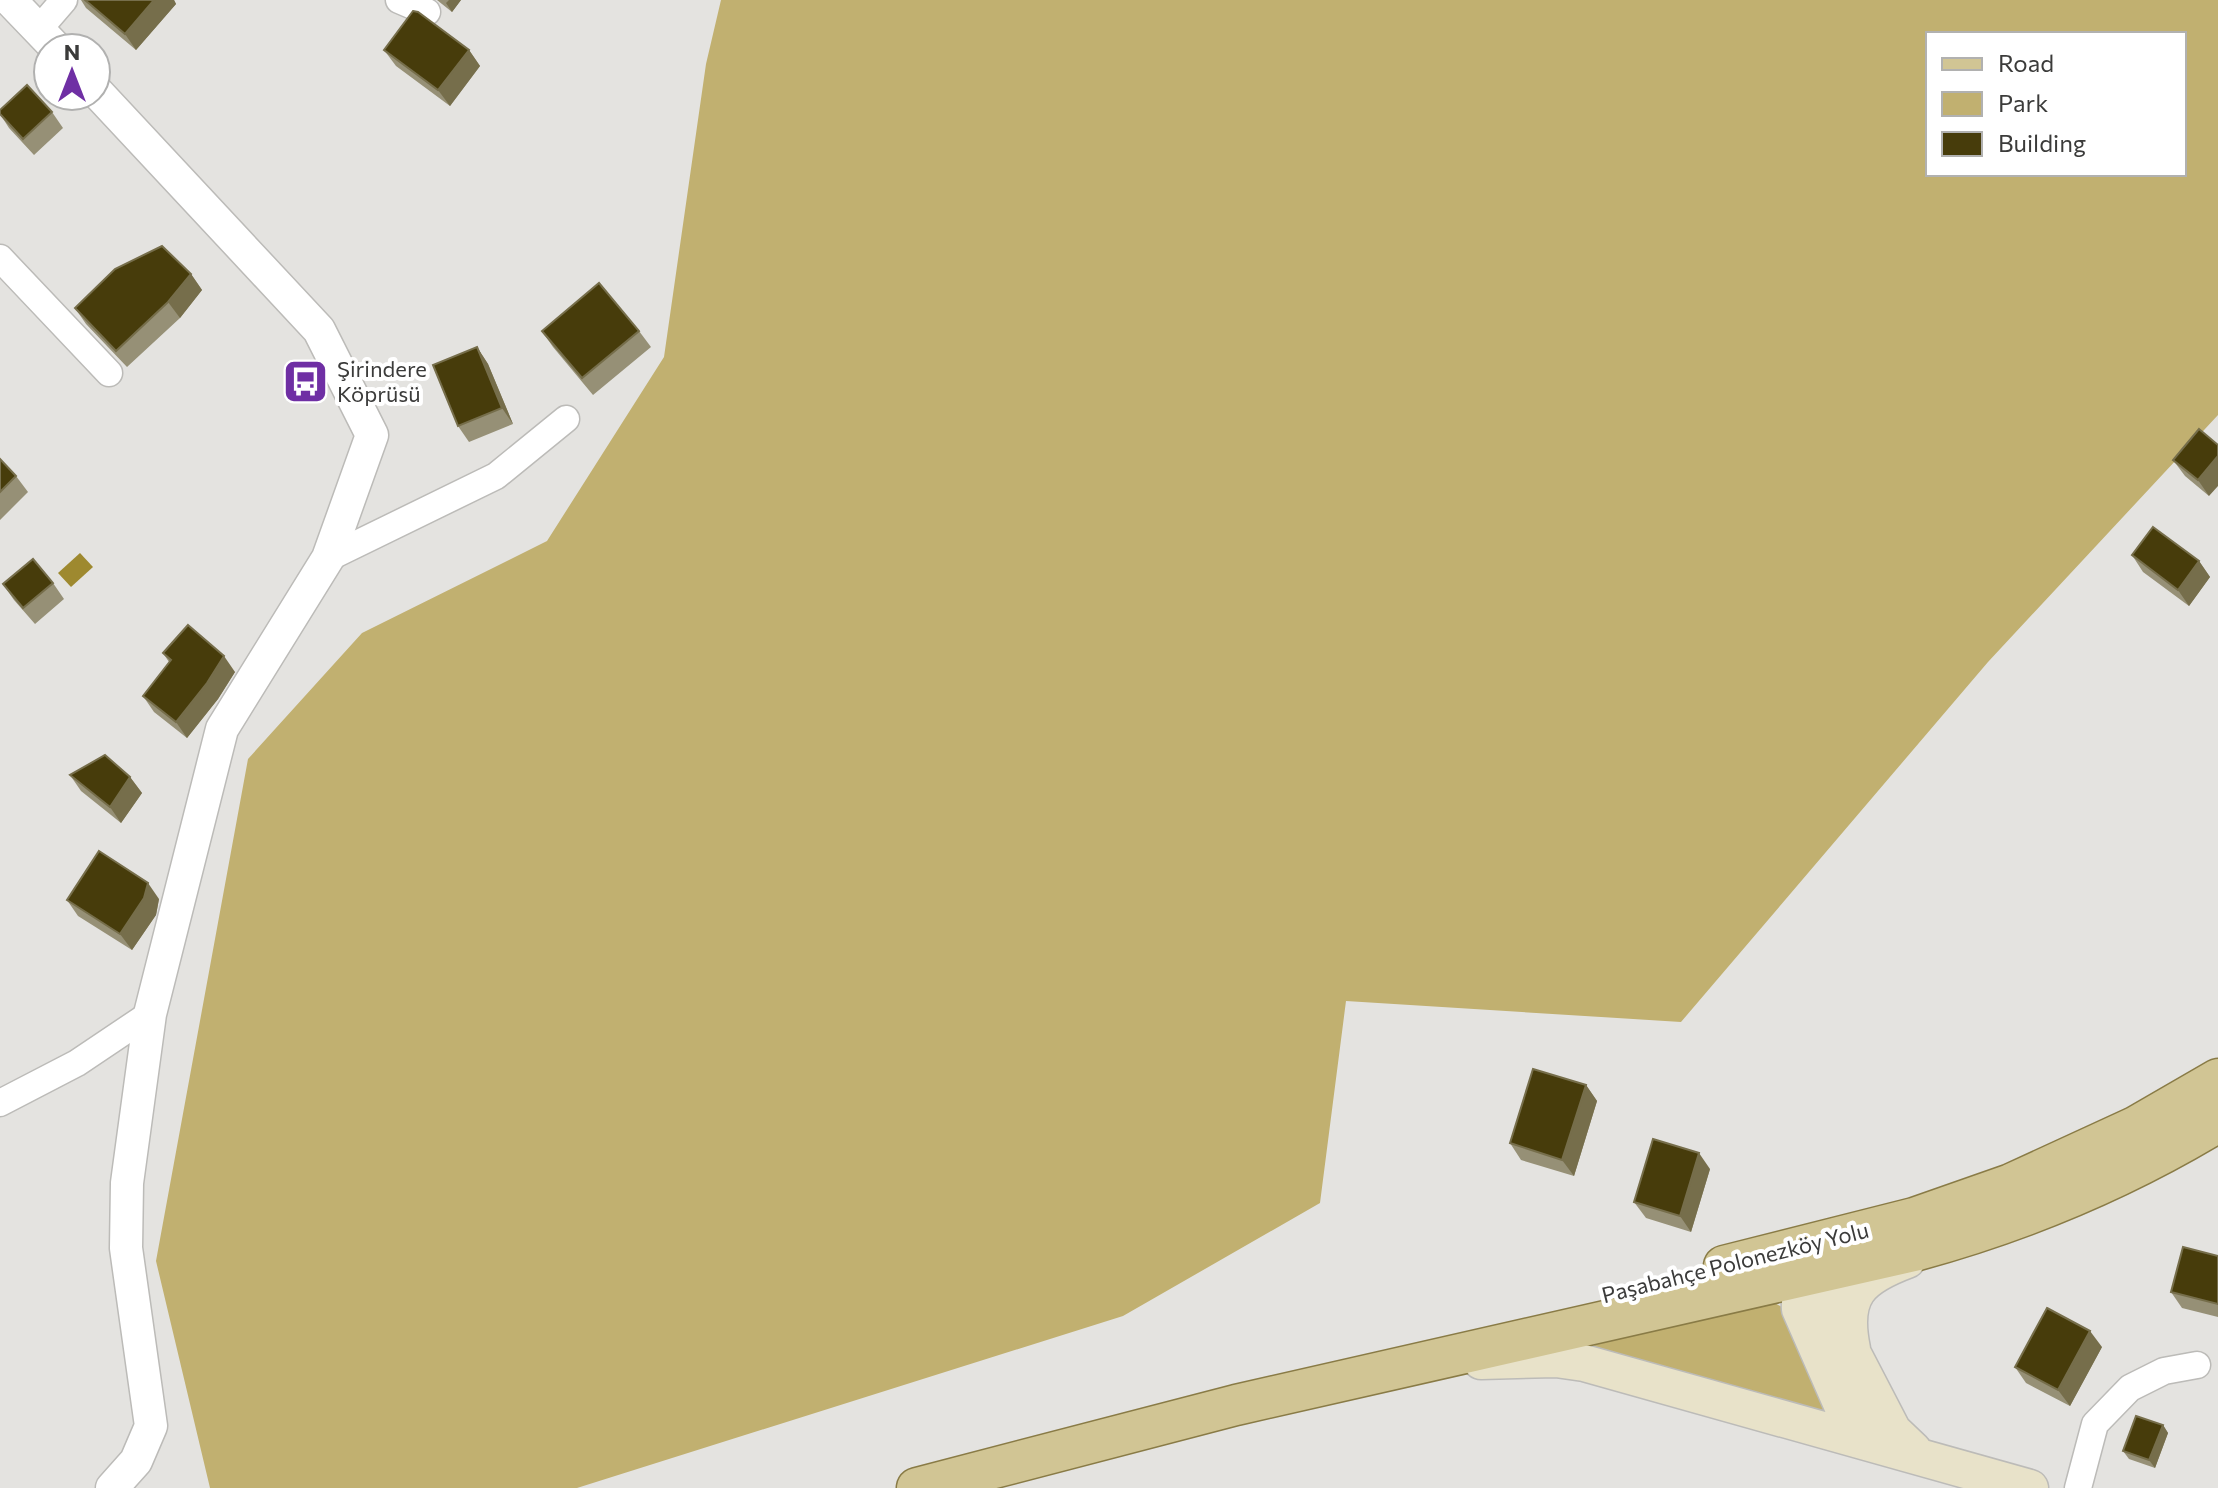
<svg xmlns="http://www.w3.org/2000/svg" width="2218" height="1488" font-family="Commissioner,sans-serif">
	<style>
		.green { fill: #c1b070; fill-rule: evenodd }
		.water { fill: #9e892f }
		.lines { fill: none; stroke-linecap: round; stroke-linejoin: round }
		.minor-casing { stroke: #bcbbb8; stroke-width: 29 }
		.tertiary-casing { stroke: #bcbbb8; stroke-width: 35 }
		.secondary-casing { stroke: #bcbbb8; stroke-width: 39 }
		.primary-casing { stroke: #897b46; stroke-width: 43 }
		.minor { stroke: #fff; stroke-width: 26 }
		.tertiary { stroke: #fff; stroke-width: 32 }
		.secondary { stroke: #e8e2c9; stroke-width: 36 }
		.primary { stroke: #d1c594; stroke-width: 40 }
		.wall { fill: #969076 }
		.shaded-wall { fill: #766e4b }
		.building { fill: #473c0b; stroke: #766e4b; stroke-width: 2 }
		.labels { text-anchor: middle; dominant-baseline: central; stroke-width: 8; stroke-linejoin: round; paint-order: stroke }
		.poi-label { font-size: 22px; fill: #3b3b3a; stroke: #fff; text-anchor: start }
		.street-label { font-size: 22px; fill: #3b3b3a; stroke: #fff }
	</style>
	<rect width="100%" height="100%" fill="#e4e3e0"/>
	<path class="green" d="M 721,0 L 2218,0 L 2218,415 L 1988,662 L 1681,1022 L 1346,1001 L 1320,1203 L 1123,1316 L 577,1488 L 210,1488 L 156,1261 L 248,759 L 362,633 L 547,541 L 664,357 L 706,64 ZM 1928,34 L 2184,34 L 2184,174 L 1928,174 Z
		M 1773,1302 L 1787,1310 L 1847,1430 L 1593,1351 L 1593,1346 L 1599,1342 Z"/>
	<path class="water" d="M 80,553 L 93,567 L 71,587 L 58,573 Z"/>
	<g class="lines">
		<defs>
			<path id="minor" d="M 399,0 L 427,12
				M 39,29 L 64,0
				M 0,258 L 109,373
				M 328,558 L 496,476 L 566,419
				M 0,1103 L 77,1063 L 150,1014
				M 2078,1488 L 2095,1424 L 2130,1388 L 2164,1371 L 2197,1365"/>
			<path id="tertiary" d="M 10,0 L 56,48
				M 96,91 L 319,330 L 372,435 L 328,558 L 222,729 L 150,1014 L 127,1183 L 126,1248 L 151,1426 L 136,1461 L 112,1488"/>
			<path id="secondary" d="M 1825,1256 C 1813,1273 1798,1287 1800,1309 L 1842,1405 L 1865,1432 L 1882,1442
				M 1797,1260 L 1812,1275 L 1893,1431 L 1913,1450
				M 1852,1349 C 1841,1295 1859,1278 1907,1260
				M 1481,1361 L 1556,1359 L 1584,1363 L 2030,1488"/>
			<path id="primary" d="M 1724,1266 L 1914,1218 L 2011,1184 L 2135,1127 L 2218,1079
				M 917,1488 L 1236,1405 L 1918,1250 C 2024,1221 2124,1179 2218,1122"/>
		</defs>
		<use href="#minor" class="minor-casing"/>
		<use href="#tertiary" class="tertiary-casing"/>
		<use href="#secondary" class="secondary-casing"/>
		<use href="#primary" class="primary-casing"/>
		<use href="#minor" class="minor"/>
		<use href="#tertiary" class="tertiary"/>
		<use href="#secondary" class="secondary"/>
		<use href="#primary" class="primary"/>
	</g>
	<path class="wall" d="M 81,0 L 174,0 L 176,4 L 136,50 L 86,8 Z
		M 437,0 L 461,0 L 452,12 Z
		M 384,50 L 469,50 L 480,66 L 450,106 L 396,66 Z
		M 52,112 L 63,128 L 34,155 L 9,128 L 0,114 Z
		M 191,274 L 202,290 L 180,318 L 127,367 L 86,324 L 75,308 Z
		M 542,331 L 639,331 L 651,347 L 593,395 L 553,347 Z
		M 477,347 L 488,364 L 513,424 L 469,442 L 458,426 Z
		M 2199,429 L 2209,496 L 2185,476 L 2173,460 Z
		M 0,459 L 16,476 L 28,492 L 0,520 Z
		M 2132,555 L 2199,561 L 2210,577 L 2189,606 L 2143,572 Z
		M 53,583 L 64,599 L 35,624 L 14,600 L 3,584 Z
		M 163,653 L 235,672 L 218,699 L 187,738 L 154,712 L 143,696 L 169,662 Z
		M 70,775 L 130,777 L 142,793 L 121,823 L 81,791 Z
		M 159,899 L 156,915 L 132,950 L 78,916 L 67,900 Z
		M 1586,1085 L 1597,1101 L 1574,1176 L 1521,1160 L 1510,1143 Z
		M 1710,1169 L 1691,1232 L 1646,1218 L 1634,1202 Z
		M 2218,1256 L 2218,1317 L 2182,1308 L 2171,1292 Z
		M 2102,1347 L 2070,1406 L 2026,1383 L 2015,1367 Z
		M 2163,1425 L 2168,1433 L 2155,1468 L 2129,1459 L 2123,1451 Z"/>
	<path class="shaded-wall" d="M 154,0 L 174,0 L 176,4 L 136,50 L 125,34 Z
		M 449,0 L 461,0 L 452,12 L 446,3 Z
		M 469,50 L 480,66 L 450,106 L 438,90 Z
		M 191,274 L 202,290 L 180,318 L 168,302 Z
		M 477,347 L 488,364 L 513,424 L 502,408 Z
		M 2218,456 L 2218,486 L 2209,496 L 2198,480 Z
		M 2199,561 L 2210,577 L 2189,606 L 2178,590 Z
		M 224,656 L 235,672 L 218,699 L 187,738 L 176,722 Z
		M 130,777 L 142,793 L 121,823 L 110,807 Z
		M 148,883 L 159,899 L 156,915 L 132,950 L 120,934 Z
		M 1586,1085 L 1597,1101 L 1574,1176 L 1562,1160 Z
		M 1699,1153 L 1710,1169 L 1691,1232 L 1680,1216 Z
		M 2090,1331 L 2102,1347 L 2070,1406 L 2058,1390 Z
		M 2163,1425 L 2168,1433 L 2155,1468 L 2149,1460 Z"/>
	<path class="building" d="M 85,0 L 154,0 L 125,34 Z
		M 413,11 L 418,12 L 469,50 L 438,90 L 384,50 Z
		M 27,85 L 52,112 L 23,139 L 0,114 L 0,110 Z
		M 162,246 L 191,274 L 168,302 L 116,351 L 75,308 L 115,269 Z
		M 599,283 L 639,331 L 582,378 L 542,331 Z
		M 477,347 L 502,408 L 458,426 L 433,365 Z
		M 2199,429 L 2218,445 L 2218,456 L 2198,480 L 2173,460 Z
		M 0,459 L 16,476 L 0,492 Z
		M 2153,527 L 2199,561 L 2178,590 L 2132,555 Z
		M 33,559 L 53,583 L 23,608 L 3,584 Z
		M 188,625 L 224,656 L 207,683 L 176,722 L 143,696 L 171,660 L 163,653 Z
		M 105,755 L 130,777 L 110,807 L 70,775 Z
		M 99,851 L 148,883 L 144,898 L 120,934 L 67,900 Z
		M 1533,1069 L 1586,1085 L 1562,1160 L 1510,1143 Z
		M 1653,1139 L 1699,1153 L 1680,1216 L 1634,1202 Z
		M 2183,1247 L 2218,1256 L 2218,1304 L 2171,1292 Z
		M 2047,1308 L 2090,1331 L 2058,1390 L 2015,1367 Z
		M 2136,1416 L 2163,1425 L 2149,1460 L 2123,1451 Z"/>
	<defs>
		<symbol id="bus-square" viewBox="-11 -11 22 22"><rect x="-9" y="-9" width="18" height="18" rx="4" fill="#6f2fa4" stroke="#fff"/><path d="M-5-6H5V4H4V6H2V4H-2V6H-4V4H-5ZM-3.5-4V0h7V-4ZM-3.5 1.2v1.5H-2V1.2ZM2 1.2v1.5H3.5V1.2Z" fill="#fff"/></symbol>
	</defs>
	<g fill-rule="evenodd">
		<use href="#bus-square" x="280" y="356" width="51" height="51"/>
	</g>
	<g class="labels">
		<g class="poi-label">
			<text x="337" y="368">Şirindere<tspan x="337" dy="25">Köprüsü</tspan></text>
		</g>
		<g class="street-label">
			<text transform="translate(1735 1262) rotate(-14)">Paşabahçe Polonezköy Yolu</text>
		</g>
	</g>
	<rect x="1926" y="32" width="260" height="144" fill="#ffffff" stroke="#b1b1b0" stroke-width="2"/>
	<rect x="1942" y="58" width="40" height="12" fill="#d1c594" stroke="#b1b1b0" stroke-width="2"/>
	<text x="1998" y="72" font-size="24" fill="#3b3b3a">Road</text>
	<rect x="1942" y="92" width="40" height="24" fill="#c1b070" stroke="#b1b1b0" stroke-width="2"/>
	<text x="1998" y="112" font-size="24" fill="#3b3b3a">Park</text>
	<rect x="1942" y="132" width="40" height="24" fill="#473c0b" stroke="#b1b1b0" stroke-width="2"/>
	<text x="1998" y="152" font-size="24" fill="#3b3b3a">Building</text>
	<g transform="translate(72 72)"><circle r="38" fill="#ffffff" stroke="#b1b1b0" stroke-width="2"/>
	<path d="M0-6L14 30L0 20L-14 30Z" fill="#6f2fa4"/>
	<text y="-12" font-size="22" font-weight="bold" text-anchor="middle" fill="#3b3b3a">N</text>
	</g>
</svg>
